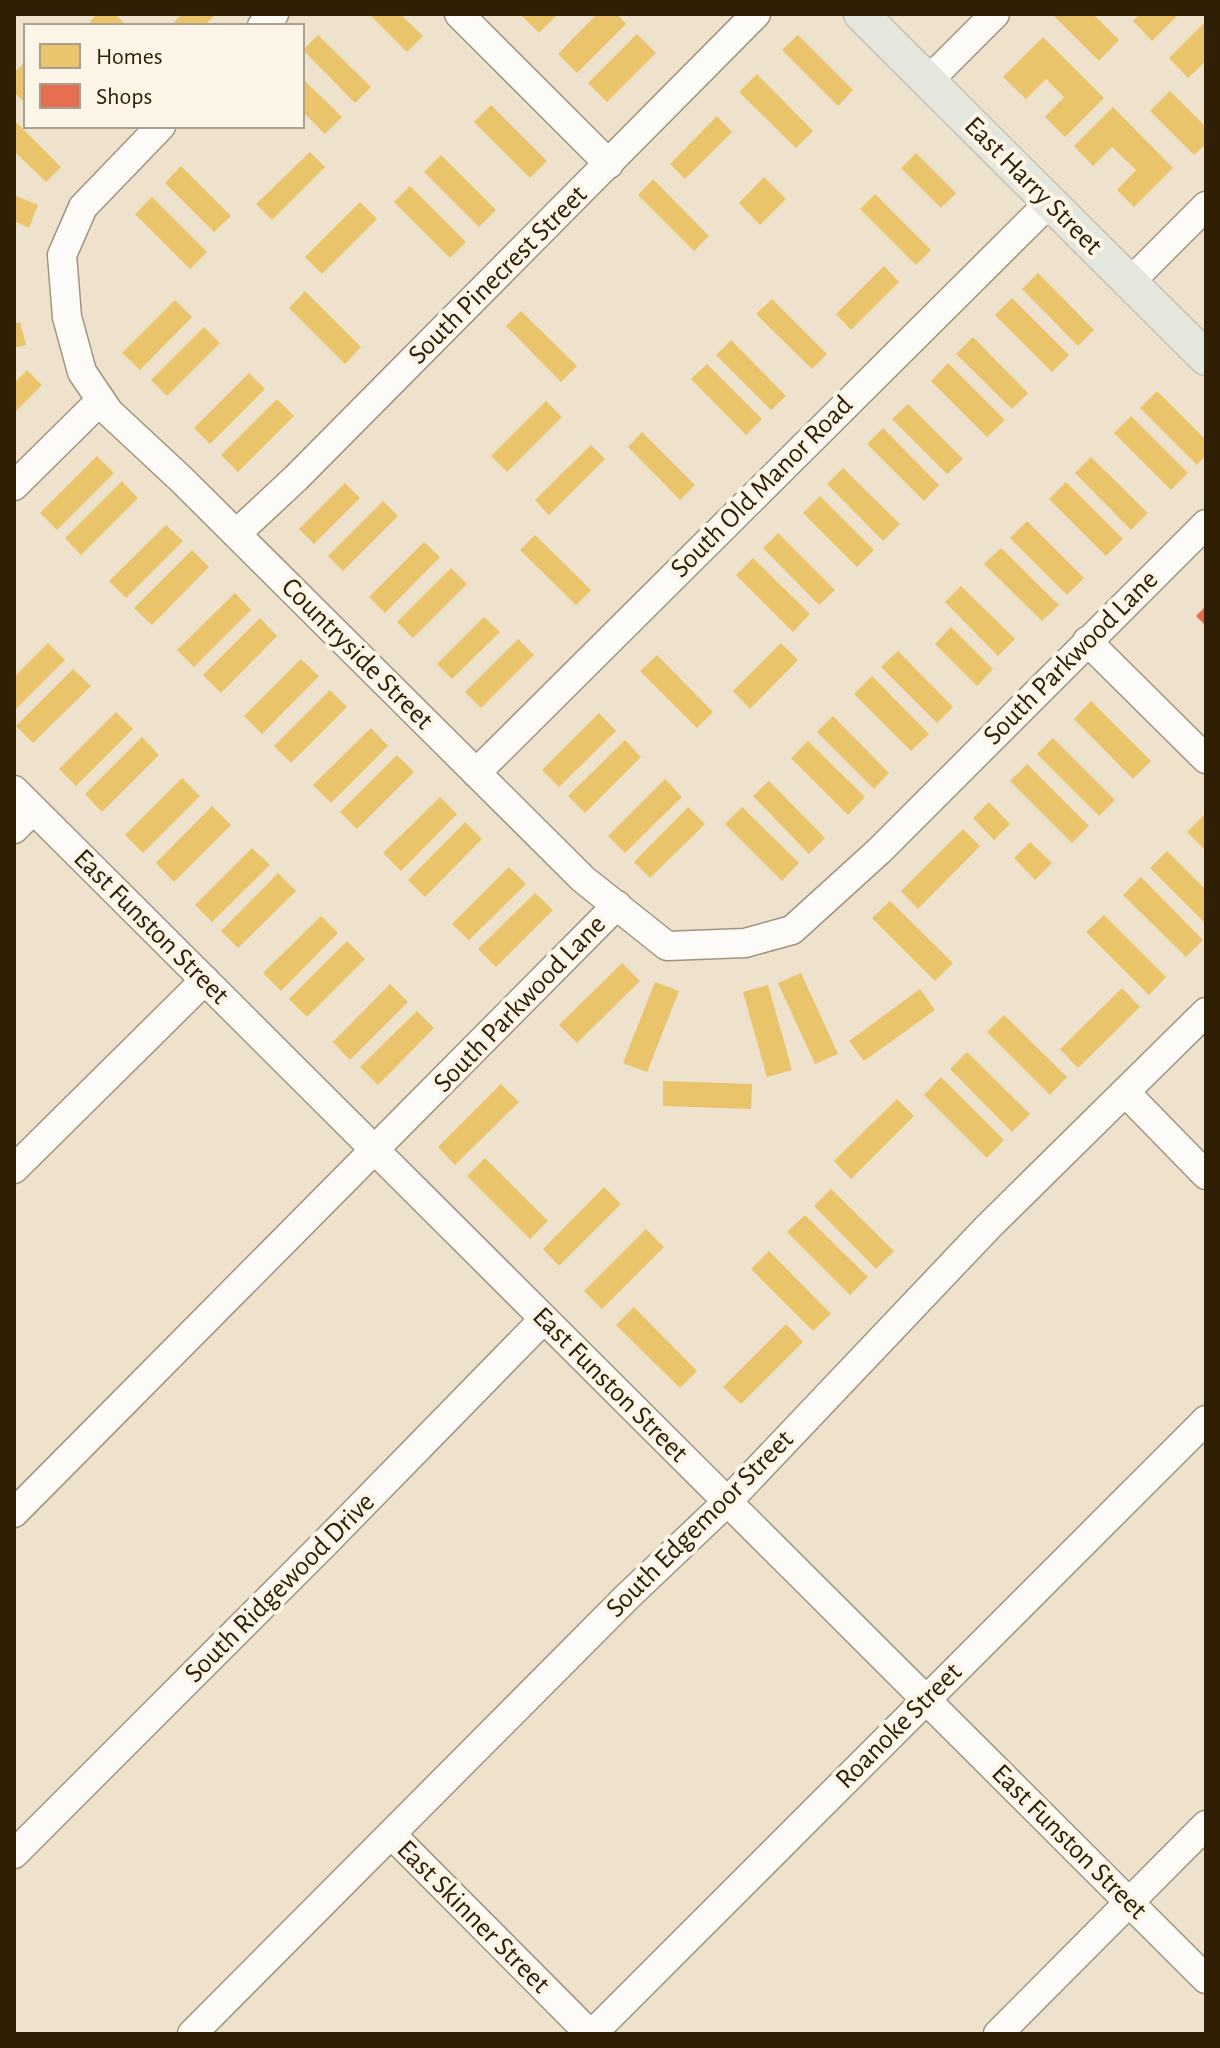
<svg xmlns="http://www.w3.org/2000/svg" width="1220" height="2048" font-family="'Alegreya Sans',sans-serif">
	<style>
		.homes { fill: #e9c46a }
		.shops { fill: #e76f51 }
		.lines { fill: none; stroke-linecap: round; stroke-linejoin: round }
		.minor-casing { stroke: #a0947e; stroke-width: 31 }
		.major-casing { stroke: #c7c0b2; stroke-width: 37 }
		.minor { stroke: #fcfbf8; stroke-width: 28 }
		.major { stroke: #e3e7dd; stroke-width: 34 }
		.labels { text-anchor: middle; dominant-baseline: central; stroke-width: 8; stroke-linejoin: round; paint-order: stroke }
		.street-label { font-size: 28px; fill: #2f2005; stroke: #fcf5e8 }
	</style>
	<rect width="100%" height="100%" fill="#eee2cd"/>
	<path class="homes" d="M 97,14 L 115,14 L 127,26 L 95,26 L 90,21 Z
		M 182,14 L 216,14 L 204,26 L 170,26 Z
		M 369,14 L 400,14 L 423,36 L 407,52 Z
		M 520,14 L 558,14 L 539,33 Z
		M 597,14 L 617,14 L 626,24 L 577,73 L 558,54 Z
		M 1057,14 L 1093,14 L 1119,40 L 1099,61 L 1054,16 Z
		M 1140,14 L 1179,14 L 1152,41 L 1133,21 Z
		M 1206,21 L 1206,61 L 1188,78 L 1169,58 Z
		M 637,34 L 656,53 L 607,102 L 588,83 Z
		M 318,35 L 371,87 L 355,103 L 303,50 Z
		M 798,35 L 853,90 L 838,106 L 782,50 Z
		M 1043,37 L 1104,98 L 1065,137 L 1045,117 L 1064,97 L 1046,79 L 1026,99 L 1003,77 Z
		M 26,61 L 26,96 L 22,100 L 14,92 L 14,73 Z
		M 757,74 L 813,131 L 796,148 L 739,92 Z
		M 302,78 L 342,117 L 325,134 L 302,111 Z
		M 1170,91 L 1206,127 L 1206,144 L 1194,155 L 1150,111 Z
		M 491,105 L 547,161 L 530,178 L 474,122 Z
		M 1113,107 L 1173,168 L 1134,207 L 1117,190 L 1136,170 L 1112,147 L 1093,166 L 1074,146 Z
		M 717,116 L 732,132 L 685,179 L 670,164 Z
		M 14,120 L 61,167 L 46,182 L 14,151 Z
		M 310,152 L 325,167 L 272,220 L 256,204 Z
		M 916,153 L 956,193 L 941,208 L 901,168 Z
		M 441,155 L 496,210 L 479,227 L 424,172 Z
		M 181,166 L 231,216 L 214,232 L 165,183 Z
		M 764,177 L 786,199 L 760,225 L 739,203 Z
		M 653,179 L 709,236 L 694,251 L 638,195 Z
		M 410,186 L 466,242 L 450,258 L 394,202 Z
		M 875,194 L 931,250 L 916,265 L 860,209 Z
		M 14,195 L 38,205 L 29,228 L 14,221 Z
		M 152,197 L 207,252 L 190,269 L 135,214 Z
		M 360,202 L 377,219 L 322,274 L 305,257 Z
		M 884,266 L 899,282 L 851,330 L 836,314 Z
		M 1038,273 L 1094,330 L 1078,346 L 1022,289 Z
		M 305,291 L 361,347 L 345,364 L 289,308 Z
		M 1012,298 L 1069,355 L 1052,372 L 995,315 Z
		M 772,299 L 827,354 L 812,369 L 756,314 Z
		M 175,300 L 192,317 L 140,370 L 122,353 Z
		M 521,311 L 577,366 L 561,382 L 506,326 Z
		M 20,322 L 26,345 L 14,348 L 14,324 Z
		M 204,327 L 220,343 L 167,396 L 151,380 Z
		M 973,337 L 1028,393 L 1012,409 L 956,354 Z
		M 731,340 L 786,396 L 771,410 L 716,355 Z
		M 948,363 L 1005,420 L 987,437 L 931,381 Z
		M 707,364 L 762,419 L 746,435 L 691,379 Z
		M 27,370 L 42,385 L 14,413 L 14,383 Z
		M 249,373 L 265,389 L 210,444 L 194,428 Z
		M 1157,391 L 1206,440 L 1206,455 L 1197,465 L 1140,408 Z
		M 277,399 L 294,416 L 238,472 L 221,455 Z
		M 546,401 L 562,417 L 507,472 L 491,456 Z
		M 908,404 L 963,459 L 947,474 L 892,419 Z
		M 1131,416 L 1188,473 L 1171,490 L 1114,433 Z
		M 883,428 L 939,485 L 924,501 L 867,444 Z
		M 642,432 L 695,485 L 680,500 L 628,447 Z
		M 591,445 L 605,459 L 549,515 L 535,500 Z
		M 97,456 L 114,473 L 57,530 L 40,513 Z
		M 1091,457 L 1148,513 L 1131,530 L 1075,473 Z
		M 843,468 L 900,524 L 883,541 L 827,484 Z
		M 122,481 L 138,498 L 81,555 L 65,538 Z
		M 1066,482 L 1123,539 L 1106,556 L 1049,499 Z
		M 345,483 L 360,498 L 314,544 L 299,529 Z
		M 820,496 L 874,550 L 857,567 L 803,513 Z
		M 383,501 L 398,516 L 343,571 L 328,556 Z
		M 1027,521 L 1084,578 L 1067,595 L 1010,538 Z
		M 166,525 L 183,541 L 126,598 L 109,581 Z
		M 778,533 L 835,590 L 819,605 L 763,548 Z
		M 535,535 L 591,590 L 576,605 L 520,550 Z
		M 424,542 L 440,557 L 385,613 L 369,597 Z
		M 1001,548 L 1059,605 L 1042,621 L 984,564 Z
		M 192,550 L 209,567 L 152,625 L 134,608 Z
		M 753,558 L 810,614 L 793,632 L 736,575 Z
		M 451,568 L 467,584 L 413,638 L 397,622 Z
		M 961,586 L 1015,639 L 998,656 L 945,602 Z
		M 235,593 L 251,610 L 194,667 L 177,650 Z
		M 484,617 L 500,632 L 452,679 L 437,664 Z
		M 260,618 L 277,636 L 221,693 L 203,675 Z
		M 951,627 L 993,669 L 977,686 L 935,644 Z
		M 518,639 L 534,655 L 481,708 L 465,692 Z
		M 48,643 L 65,660 L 14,711 L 14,677 Z
		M 781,643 L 798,660 L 750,709 L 733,691 Z
		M 898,651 L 953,707 L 937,723 L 881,667 Z
		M 657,655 L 713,712 L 697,728 L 640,671 Z
		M 301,659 L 319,676 L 262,734 L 244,716 Z
		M 73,669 L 91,686 L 33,743 L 16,726 Z
		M 872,676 L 929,734 L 911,751 L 854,694 Z
		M 330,690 L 347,707 L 291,763 L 274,746 Z
		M 1091,701 L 1151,761 L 1133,779 L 1074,719 Z
		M 116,712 L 133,729 L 76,786 L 59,769 Z
		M 599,713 L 616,731 L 559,787 L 542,770 Z
		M 833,716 L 889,773 L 874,789 L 817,732 Z
		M 371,728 L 388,746 L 331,803 L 313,785 Z
		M 142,737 L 159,755 L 102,812 L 85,794 Z
		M 1053,738 L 1115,800 L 1099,816 L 1037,754 Z
		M 625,740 L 641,757 L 585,813 L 568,796 Z
		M 808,741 L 865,797 L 848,815 L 791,758 Z
		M 397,755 L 414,772 L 357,829 L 340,812 Z
		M 1027,764 L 1089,826 L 1072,843 L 1010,781 Z
		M 182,778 L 200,796 L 143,853 L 125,835 Z
		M 665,779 L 682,797 L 625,853 L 608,836 Z
		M 769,781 L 825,838 L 809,854 L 753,796 Z
		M 440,797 L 457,814 L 401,871 L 383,853 Z
		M 989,802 L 1010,824 L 994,840 L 973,818 Z
		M 212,806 L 231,825 L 174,882 L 156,863 Z
		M 688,807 L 705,824 L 650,878 L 634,862 Z
		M 742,807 L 799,863 L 782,881 L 725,824 Z
		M 1204,815 L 1206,816 L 1206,851 L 1187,832 Z
		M 465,822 L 482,839 L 425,897 L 408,880 Z
		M 963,829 L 980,846 L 918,909 L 901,891 Z
		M 1030,842 L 1052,863 L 1035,880 L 1014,858 Z
		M 252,848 L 270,865 L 212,922 L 195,905 Z
		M 1167,851 L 1206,890 L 1206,924 L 1150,868 Z
		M 509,867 L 526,884 L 469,940 L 452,924 Z
		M 278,873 L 296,891 L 238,948 L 221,931 Z
		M 1141,877 L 1203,940 L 1186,957 L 1123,895 Z
		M 535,893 L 553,910 L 496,967 L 478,949 Z
		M 890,901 L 953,963 L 935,981 L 872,918 Z
		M 1104,915 L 1166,977 L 1149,995 L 1086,932 Z
		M 321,916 L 338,933 L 281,991 L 263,973 Z
		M 347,941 L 365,959 L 307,1017 L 289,999 Z
		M 622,963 L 640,981 L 577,1043 L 559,1025 Z
		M 801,973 L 838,1054 L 815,1064 L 778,983 Z
		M 655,982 L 679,991 L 647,1072 L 623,1063 Z
		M 390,984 L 408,1002 L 350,1060 L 333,1042 Z
		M 768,985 L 792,1070 L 767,1077 L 743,992 Z
		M 1122,988 L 1140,1007 L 1078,1068 L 1060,1049 Z
		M 920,989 L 935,1010 L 864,1061 L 849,1041 Z
		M 417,1011 L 434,1028 L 378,1085 L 360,1067 Z
		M 1004,1015 L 1067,1077 L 1050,1095 L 987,1032 Z
		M 967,1052 L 1030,1114 L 1012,1132 L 950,1069 Z
		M 941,1077 L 1004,1140 L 987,1158 L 924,1095 Z
		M 663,1081 L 752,1084 L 751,1109 L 663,1106 Z
		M 501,1084 L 519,1102 L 455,1165 L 438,1147 Z
		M 897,1099 L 914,1116 L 851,1179 L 834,1161 Z
		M 485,1158 L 548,1221 L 530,1239 L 467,1176 Z
		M 604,1187 L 621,1204 L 559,1266 L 543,1249 Z
		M 831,1189 L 894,1251 L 876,1269 L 814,1206 Z
		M 805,1215 L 868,1277 L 850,1295 L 787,1232 Z
		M 646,1229 L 664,1247 L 602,1309 L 584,1291 Z
		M 769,1251 L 831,1314 L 813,1331 L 751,1269 Z
		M 634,1307 L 697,1371 L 680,1388 L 616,1325 Z
		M 786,1324 L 803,1342 L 741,1404 L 723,1387 Z"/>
	<path class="shops" d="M 1206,606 L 1206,626 L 1196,616 Z"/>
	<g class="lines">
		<defs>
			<path id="minor" d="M 459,14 L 609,164
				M 262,26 L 274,14
				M 928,81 L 995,14
				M 161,126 L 83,207 L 62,255 L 67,317 L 82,372 L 109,412 L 182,480 L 583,879 L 667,946 L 745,943 L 792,930 L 879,851 L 1206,524
				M 1130,282 L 1206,206
				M 14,486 L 101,400
				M 236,534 L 296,478 L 756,14
				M 1087,641 L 1206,759
				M 476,773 L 1050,202
				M 14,790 L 1206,1979
				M 14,829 L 33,810
				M 1125,1092 L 1206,1175
				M 14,1169 L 205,980
				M 14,1513 L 617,905
				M 391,1834 L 590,2034
				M 14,1854 L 325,1543 L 544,1319
				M 192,2034 L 628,1596 L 728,1501 L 988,1227 L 1206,1012
				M 592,2034 L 1206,1420
				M 998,2034 L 1206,1825"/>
			<path id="major" d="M 861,14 L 1206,358"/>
		</defs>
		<use href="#minor" class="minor-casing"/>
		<use href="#major" class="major-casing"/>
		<use href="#minor" class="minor"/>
		<use href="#major" class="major"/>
	</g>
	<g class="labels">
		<g class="street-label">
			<text transform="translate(1033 186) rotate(45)">East Harry Street</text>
			<text transform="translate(498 275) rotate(-45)">South Pinecrest Street</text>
			<text transform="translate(762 487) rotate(-45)">South Old Manor Road</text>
			<text transform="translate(357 654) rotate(45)">Countryside Street</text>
			<text transform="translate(1071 658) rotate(-45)">South Parkwood Lane</text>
			<text transform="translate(151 927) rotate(45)">East Funston Street</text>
			<text transform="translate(520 1004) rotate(-46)">South Parkwood Lane</text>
			<text transform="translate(610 1385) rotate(45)">East Funston Street</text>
			<text transform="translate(700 1524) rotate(-45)">South Edgemoor Street</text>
			<text transform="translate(280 1588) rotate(-45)">South Ridgewood Drive</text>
			<text transform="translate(899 1726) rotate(-45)">Roanoke Street</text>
			<text transform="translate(1069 1842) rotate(45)">East Funston Street</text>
			<text transform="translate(473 1917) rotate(45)">East Skinner Street</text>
		</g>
	</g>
	<rect width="1220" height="2048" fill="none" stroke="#2f2005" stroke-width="32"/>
	<rect x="24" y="24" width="280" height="104" fill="#fcf5e8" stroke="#aaa08d" stroke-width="2"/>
	<rect x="40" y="44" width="40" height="24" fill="#e9c46a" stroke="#aaa08d" stroke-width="2"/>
	<text x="96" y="64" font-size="24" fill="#2f2005">Homes</text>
	<rect x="40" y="84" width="40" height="24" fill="#e76f51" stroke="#aaa08d" stroke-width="2"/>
	<text x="96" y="104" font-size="24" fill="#2f2005">Shops</text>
</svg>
